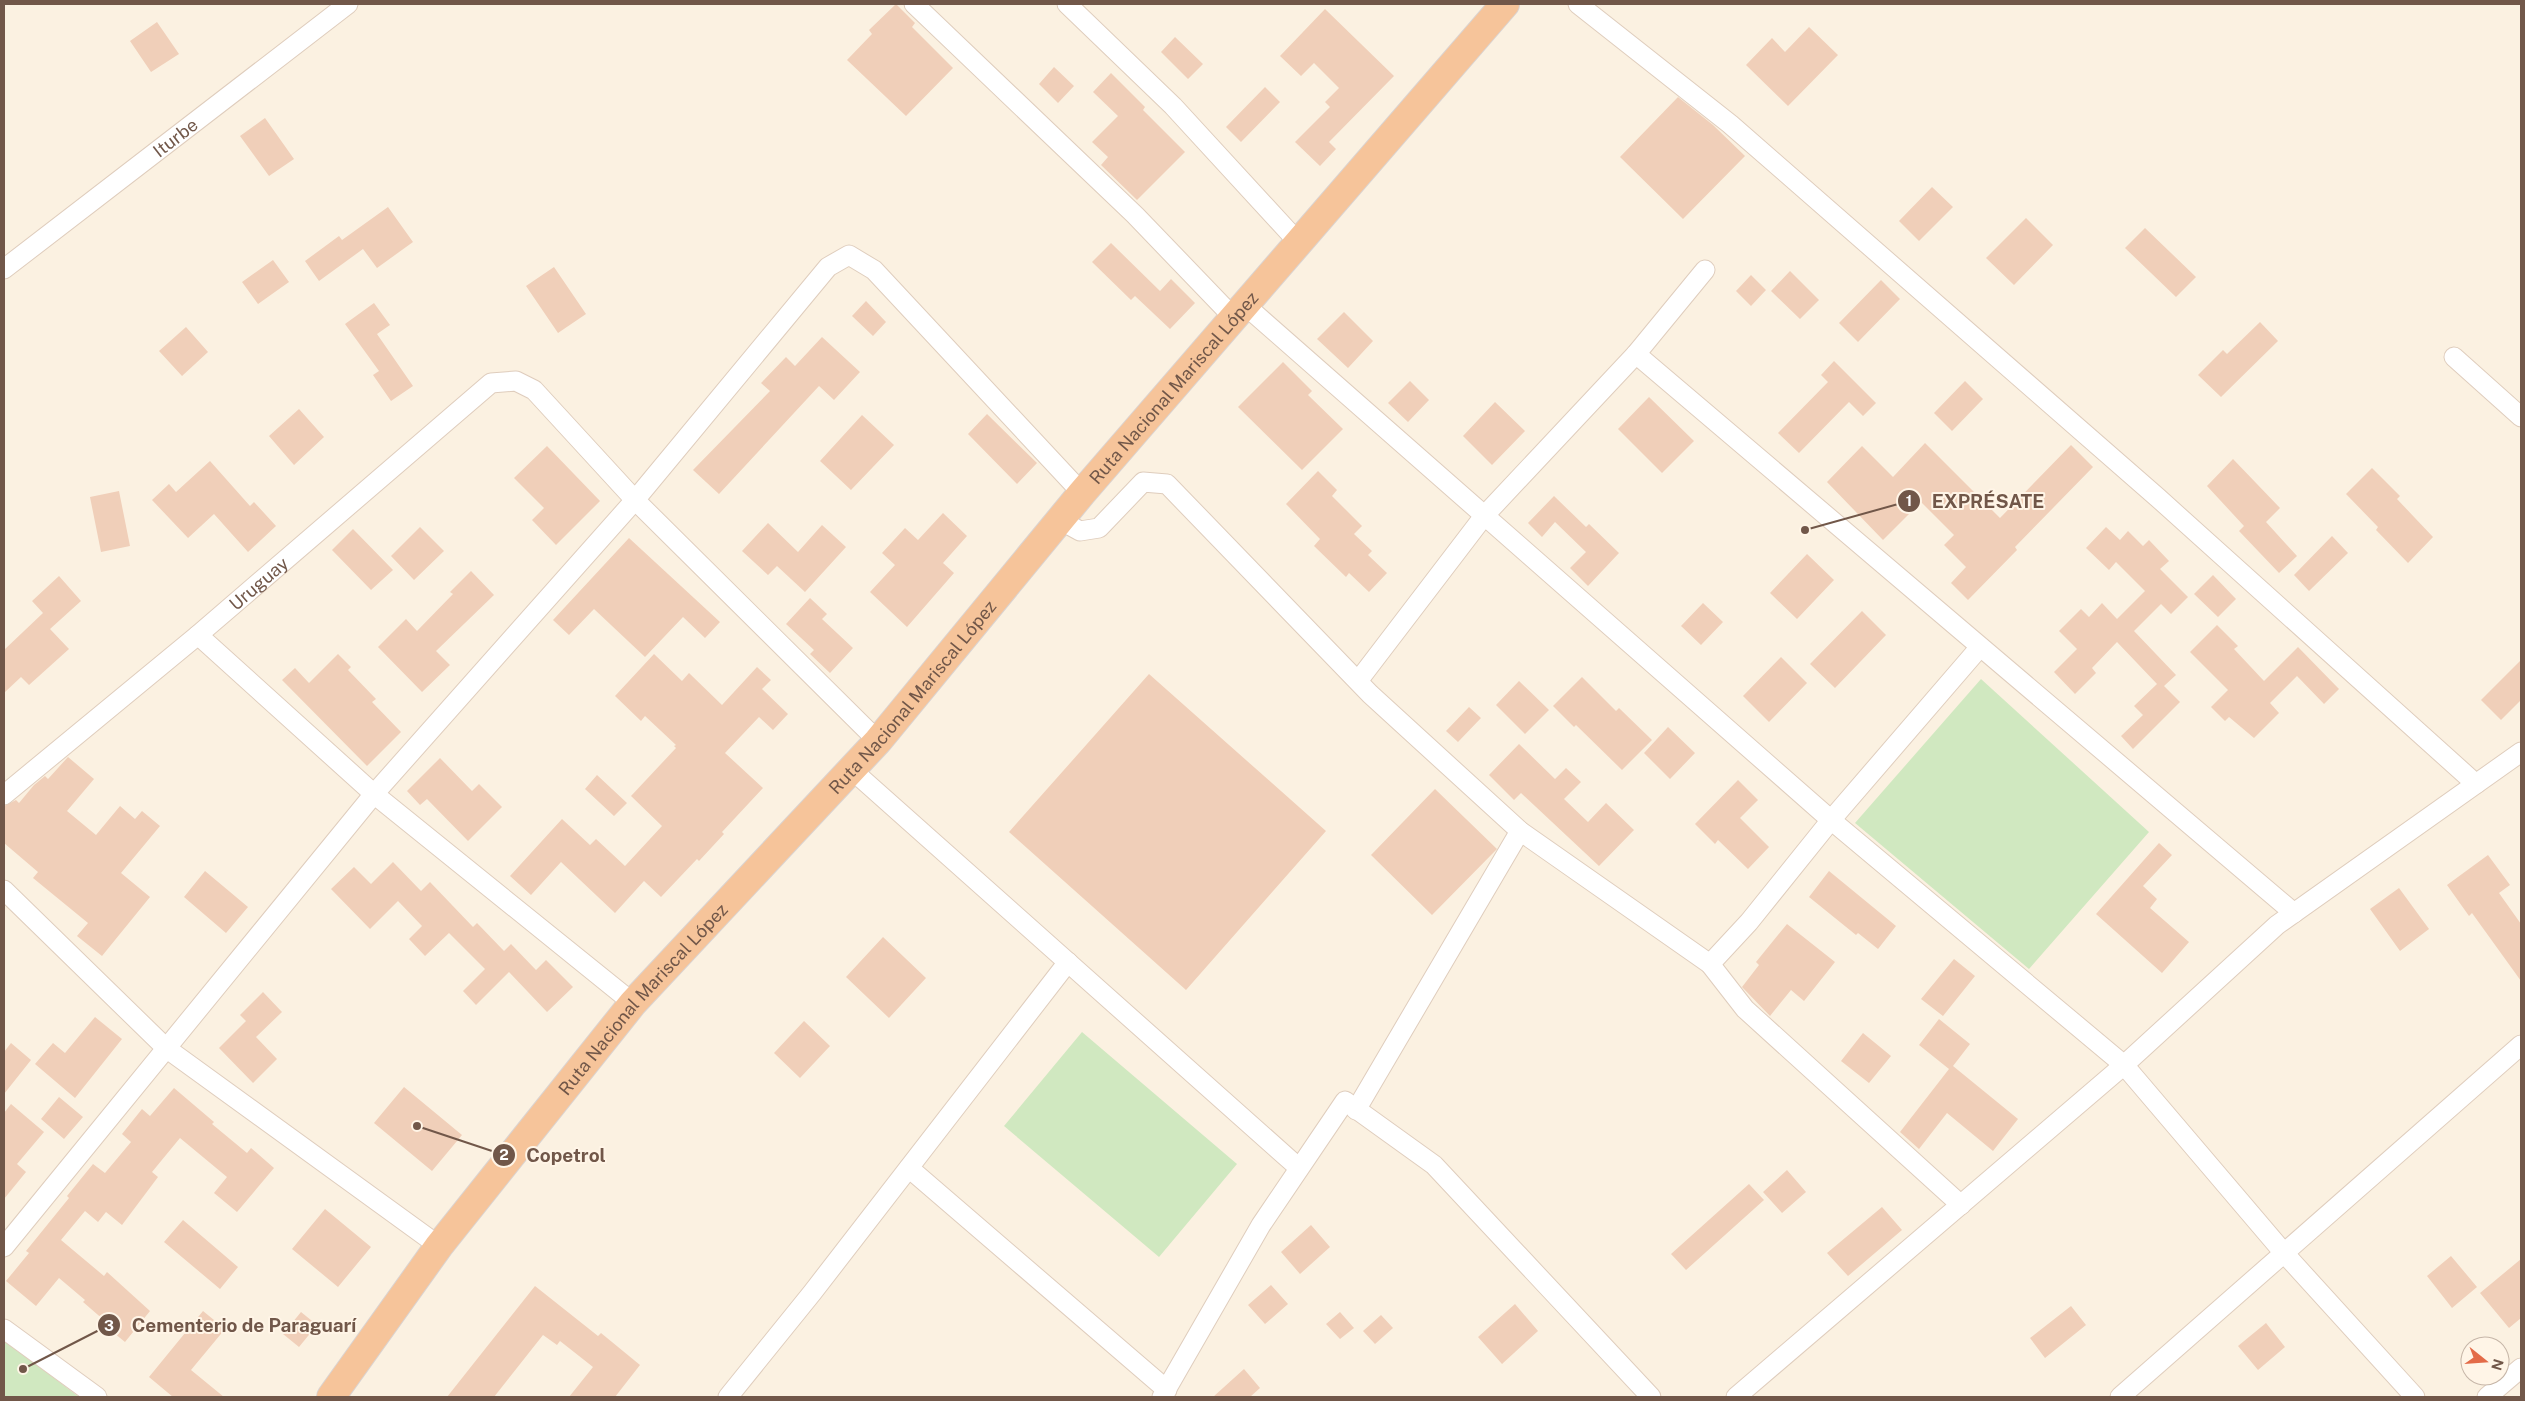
<svg xmlns="http://www.w3.org/2000/svg" width="2525" height="1401" font-family="'Public Sans',sans-serif">
	<style>
		.green { fill: #d0e8c0 }
		.building { fill: #f0cfb9 }
		.lines { fill: none; stroke-linecap: round; stroke-linejoin: round }
		.minor-casing { stroke: #dfcdbd; stroke-width: 21 }
		.trunk-casing { stroke: #dad3d0; stroke-width: 30 }
		.minor { stroke: #fff; stroke-width: 19 }
		.trunk { stroke: #f6c49a; stroke-width: 28 }
		.labels { text-anchor: middle; dominant-baseline: central; stroke-width: 4; stroke-linejoin: round; paint-order: stroke }
		.street-label { font-size: 18px; fill: #715749; stroke: #fff5e7 }
		.leader { fill: none; stroke: #715749; stroke-width: 2 }
		.callout-dot { fill: #715749; stroke: #fff5e7; stroke-width: 2 }
		.mark-label { font-size: 15px; text-anchor: middle; font-weight: bold; fill: #fff }
		.callout-label { font-size: 19px; text-anchor: middle; font-weight: bold; fill: #715749; stroke: #fff5e7; stroke-width: 4; stroke-linejoin: round; paint-order: stroke }
	</style>
	<rect width="100%" height="100%" fill="#fbf1e1"/>
	<path class="green" d="M 1981,679 L 2149,832 L 2029,969 L 1855,823 Z
		M 1082,1032 L 1237,1164 L 1159,1257 L 1004,1126 Z
		M 4,1340 L 79,1397 L 4,1397 Z"/>
	<path class="building" d="M 896,4 L 915,23 L 912,27 L 953,68 L 906,116 L 847,60 L 872,34 L 869,30 Z
		M 1325,9 L 1394,76 L 1329,142 L 1336,149 L 1320,166 L 1295,142 L 1330,107 L 1325,102 L 1339,88 L 1314,63 L 1301,76 L 1280,56 Z
		M 157,22 L 179,54 L 151,72 L 130,41 Z
		M 1809,27 L 1838,55 L 1788,106 L 1746,65 L 1772,38 L 1785,52 Z
		M 1175,37 L 1203,64 L 1188,79 L 1161,52 Z
		M 1054,67 L 1074,86 L 1058,103 L 1039,84 Z
		M 1111,73 L 1145,107 L 1143,110 L 1185,152 L 1137,200 L 1101,165 L 1108,157 L 1092,142 L 1118,116 L 1093,92 Z
		M 1265,87 L 1280,102 L 1241,142 L 1226,127 Z
		M 1678,97 L 1713,125 L 1745,156 L 1683,219 L 1620,157 Z
		M 265,118 L 294,159 L 269,176 L 240,136 Z
		M 1932,187 L 1953,207 L 1919,241 L 1899,221 Z
		M 388,207 L 413,242 L 377,268 L 363,249 L 319,281 L 305,261 L 339,236 L 342,240 Z
		M 2026,218 L 2053,245 L 2014,285 L 1986,258 Z
		M 2145,228 L 2196,277 L 2176,297 L 2125,248 Z
		M 1111,243 L 1160,291 L 1171,279 L 1195,303 L 1170,329 L 1135,296 L 1131,300 L 1092,262 Z
		M 273,260 L 289,282 L 258,304 L 242,282 Z
		M 554,267 L 586,314 L 558,333 L 526,286 Z
		M 1790,271 L 1819,300 L 1800,319 L 1771,291 Z
		M 1751,275 L 1766,290 L 1751,306 L 1736,291 Z
		M 1881,280 L 1900,299 L 1858,342 L 1839,323 Z
		M 866,301 L 886,322 L 873,336 L 852,316 Z
		M 374,303 L 390,325 L 377,334 L 413,386 L 391,401 L 373,375 L 379,371 L 345,324 Z
		M 1344,312 L 1373,341 L 1348,368 L 1317,339 Z
		M 2260,322 L 2278,341 L 2221,397 L 2198,375 L 2223,350 L 2227,354 Z
		M 186,327 L 208,352 L 182,376 L 159,351 Z
		M 822,337 L 860,372 L 834,400 L 819,386 L 719,494 L 693,470 L 770,391 L 761,383 L 786,357 L 795,366 Z
		M 1834,361 L 1876,403 L 1863,416 L 1849,402 L 1799,453 L 1778,433 L 1828,382 L 1821,375 Z
		M 1283,362 L 1312,391 L 1308,395 L 1343,429 L 1302,470 L 1238,407 Z
		M 1410,381 L 1429,400 L 1408,422 L 1388,403 Z
		M 1965,381 L 1983,399 L 1952,431 L 1934,413 Z
		M 1649,397 L 1694,441 L 1662,473 L 1618,429 Z
		M 1495,402 L 1525,431 L 1492,465 L 1463,436 Z
		M 299,409 L 324,437 L 294,465 L 269,436 Z
		M 987,414 L 1037,463 L 1017,484 L 968,434 Z
		M 862,415 L 894,445 L 851,490 L 820,461 Z
		M 1925,443 L 2000,518 L 2071,445 L 2093,467 L 2015,547 L 2017,550 L 1968,600 L 1951,583 L 1966,567 L 1944,545 L 1954,535 L 1921,502 L 1883,540 L 1827,482 L 1862,446 L 1893,477 Z
		M 547,446 L 600,501 L 556,545 L 532,520 L 544,508 L 514,478 Z
		M 2233,459 L 2280,508 L 2266,522 L 2297,556 L 2279,573 L 2239,531 L 2244,526 L 2207,486 Z
		M 210,461 L 250,506 L 254,502 L 276,526 L 248,552 L 214,514 L 188,538 L 152,500 L 169,484 L 176,492 Z
		M 2372,468 L 2400,496 L 2397,499 L 2433,537 L 2408,563 L 2376,530 L 2378,527 L 2346,494 Z
		M 1318,471 L 1337,490 L 1332,496 L 1362,526 L 1354,534 L 1372,551 L 1368,555 L 1387,573 L 1369,592 L 1349,573 L 1346,577 L 1314,546 L 1320,539 L 1286,504 Z
		M 119,491 L 130,546 L 101,552 L 90,497 Z
		M 1554,496 L 1586,527 L 1589,524 L 1619,553 L 1588,586 L 1570,568 L 1586,552 L 1555,522 L 1542,537 L 1528,523 Z
		M 943,513 L 967,536 L 943,563 L 954,573 L 907,627 L 870,592 L 895,565 L 882,553 L 905,528 L 918,540 Z
		M 768,523 L 798,552 L 822,525 L 846,547 L 805,592 L 777,566 L 768,575 L 742,551 Z
		M 420,527 L 444,551 L 414,580 L 391,556 Z
		M 2106,527 L 2120,540 L 2128,531 L 2143,546 L 2149,540 L 2169,561 L 2160,569 L 2188,597 L 2171,614 L 2161,604 L 2134,631 L 2176,675 L 2164,686 L 2180,702 L 2133,749 L 2121,736 L 2143,715 L 2134,706 L 2157,684 L 2117,642 L 2092,668 L 2096,673 L 2075,694 L 2054,672 L 2077,649 L 2059,631 L 2081,609 L 2089,617 L 2102,603 L 2117,619 L 2145,591 L 2116,562 L 2109,570 L 2086,548 Z
		M 353,529 L 393,570 L 371,590 L 332,550 Z
		M 2332,536 L 2348,553 L 2309,591 L 2294,575 Z
		M 629,538 L 720,622 L 705,638 L 683,617 L 645,657 L 594,609 L 569,635 L 553,620 Z
		M 1807,554 L 1834,580 L 1797,619 L 1770,593 Z
		M 471,571 L 494,595 L 436,651 L 450,665 L 422,692 L 378,647 L 406,619 L 417,631 L 453,594 L 450,592 Z
		M 2213,575 L 2236,599 L 2218,617 L 2194,594 Z
		M 59,576 L 81,601 L 50,629 L 69,649 L 29,685 L 21,677 L 4,693 L 4,650 L 43,613 L 32,601 Z
		M 810,598 L 827,614 L 822,619 L 853,648 L 830,673 L 810,654 L 814,650 L 786,624 Z
		M 1703,603 L 1723,622 L 1701,645 L 1681,626 Z
		M 1862,611 L 1886,635 L 1835,688 L 1810,664 Z
		M 2217,625 L 2238,646 L 2234,649 L 2264,681 L 2298,647 L 2339,689 L 2324,704 L 2297,676 L 2270,703 L 2279,713 L 2254,738 L 2229,717 L 2225,721 L 2211,707 L 2228,690 L 2190,652 Z
		M 338,654 L 351,667 L 348,670 L 376,699 L 372,702 L 401,732 L 367,766 L 282,680 L 295,668 L 309,683 Z
		M 654,654 L 682,681 L 689,673 L 722,705 L 757,667 L 771,680 L 762,689 L 788,714 L 773,730 L 759,717 L 725,753 L 763,788 L 722,832 L 724,834 L 699,861 L 697,859 L 661,897 L 644,881 L 615,913 L 561,862 L 531,895 L 510,876 L 562,819 L 590,845 L 596,839 L 625,866 L 662,826 L 631,796 L 676,748 L 674,746 L 676,745 L 645,716 L 641,721 L 615,696 Z
		M 1781,657 L 1807,683 L 1769,722 L 1743,696 Z
		M 2521,660 L 2521,700 L 2501,720 L 2481,700 Z
		M 1149,674 L 1326,831 L 1186,990 L 1009,832 Z
		M 1582,677 L 1616,711 L 1619,708 L 1652,740 L 1622,770 L 1576,725 L 1574,727 L 1553,706 Z
		M 1519,681 L 1549,710 L 1525,734 L 1496,705 Z
		M 1469,707 L 1481,718 L 1458,742 L 1446,731 Z
		M 1668,727 L 1695,753 L 1670,779 L 1644,753 Z
		M 1519,744 L 1555,779 L 1566,768 L 1581,782 L 1564,799 L 1588,822 L 1606,803 L 1634,830 L 1599,866 L 1521,793 L 1514,800 L 1489,775 Z
		M 68,757 L 94,779 L 67,811 L 96,835 L 120,806 L 135,819 L 142,811 L 160,826 L 121,873 L 150,897 L 102,956 L 77,936 L 88,923 L 33,878 L 38,872 L 4,843 L 4,806 L 16,800 L 19,803 L 34,785 L 45,776 L 48,779 Z
		M 440,758 L 472,791 L 479,784 L 502,807 L 468,841 L 427,799 L 420,805 L 407,791 Z
		M 597,775 L 627,803 L 614,816 L 585,789 Z
		M 1738,780 L 1758,800 L 1740,818 L 1769,847 L 1748,869 L 1718,840 L 1715,844 L 1695,824 Z
		M 1435,789 L 1497,849 L 1432,915 L 1371,855 Z
		M 2159,843 L 2172,855 L 2143,886 L 2157,899 L 2150,908 L 2189,942 L 2162,973 L 2096,914 Z
		M 2488,855 L 2510,885 L 2499,893 L 2521,924 L 2521,981 L 2472,913 L 2469,916 L 2447,885 Z
		M 393,862 L 421,891 L 430,882 L 473,927 L 477,923 L 504,951 L 511,944 L 536,970 L 546,960 L 573,987 L 547,1012 L 509,972 L 476,1005 L 463,991 L 485,969 L 449,933 L 425,956 L 409,939 L 422,926 L 398,901 L 370,929 L 331,889 L 354,867 L 371,884 Z
		M 205,871 L 248,907 L 226,933 L 184,897 Z
		M 1829,871 L 1896,926 L 1878,949 L 1858,933 L 1856,935 L 1809,897 Z
		M 2399,888 L 2429,929 L 2400,951 L 2370,909 Z
		M 1787,924 L 1835,962 L 1804,1001 L 1791,990 L 1770,1016 L 1742,987 L 1759,965 L 1756,962 Z
		M 883,937 L 926,978 L 889,1018 L 846,977 Z
		M 1954,959 L 1975,976 L 1943,1016 L 1921,999 Z
		M 263,992 L 282,1012 L 256,1037 L 277,1059 L 253,1083 L 219,1048 L 246,1021 L 240,1015 Z
		M 95,1017 L 122,1039 L 75,1098 L 35,1064 L 53,1043 L 65,1053 Z
		M 1939,1019 L 1970,1044 L 1953,1066 L 2018,1119 L 1993,1151 L 1947,1113 L 1919,1149 L 1900,1132 L 1949,1069 L 1919,1045 Z
		M 804,1021 L 830,1046 L 800,1078 L 774,1053 Z
		M 1863,1033 L 1891,1056 L 1869,1083 L 1841,1061 Z
		M 11,1043 L 31,1060 L 4,1094 L 4,1052 Z
		M 404,1087 L 462,1135 L 432,1171 L 374,1123 Z
		M 174,1088 L 214,1122 L 212,1124 L 247,1153 L 251,1148 L 274,1168 L 237,1212 L 214,1193 L 227,1177 L 180,1138 L 152,1172 L 158,1177 L 122,1225 L 106,1212 L 98,1222 L 85,1211 L 61,1240 L 104,1276 L 107,1272 L 150,1311 L 125,1342 L 103,1324 L 105,1321 L 83,1302 L 85,1300 L 59,1278 L 36,1306 L 6,1281 L 29,1253 L 26,1251 L 69,1198 L 67,1196 L 93,1164 L 105,1173 L 131,1142 L 122,1134 L 142,1109 L 150,1116 Z
		M 59,1097 L 83,1117 L 64,1139 L 41,1119 Z
		M 11,1104 L 44,1132 L 17,1164 L 26,1172 L 4,1199 L 4,1113 Z
		M 1787,1170 L 1806,1192 L 1782,1213 L 1763,1192 Z
		M 1749,1184 L 1764,1200 L 1686,1270 L 1671,1254 Z
		M 1882,1207 L 1902,1230 L 1848,1276 L 1827,1253 Z
		M 325,1209 L 371,1247 L 338,1287 L 292,1249 Z
		M 183,1220 L 238,1267 L 220,1289 L 164,1242 Z
		M 1311,1225 L 1330,1247 L 1300,1274 L 1281,1252 Z
		M 2451,1256 L 2477,1287 L 2452,1308 L 2427,1276 Z
		M 2521,1259 L 2521,1318 L 2509,1328 L 2480,1293 Z
		M 1271,1285 L 1288,1304 L 1265,1324 L 1248,1305 Z
		M 535,1286 L 598,1336 L 601,1333 L 640,1365 L 615,1397 L 569,1397 L 593,1367 L 560,1341 L 557,1345 L 543,1335 L 494,1397 L 447,1397 Z
		M 1515,1304 L 1538,1331 L 1502,1364 L 1478,1337 Z
		M 2071,1306 L 2086,1325 L 2045,1358 L 2030,1338 Z
		M 203,1311 L 225,1329 L 191,1370 L 224,1397 L 173,1397 L 149,1377 Z
		M 301,1312 L 317,1325 L 299,1347 L 283,1334 Z
		M 1340,1312 L 1354,1328 L 1340,1339 L 1326,1324 Z
		M 1381,1315 L 1393,1328 L 1375,1344 L 1363,1331 Z
		M 2266,1323 L 2285,1347 L 2258,1370 L 2238,1346 Z
		M 1244,1369 L 1260,1388 L 1250,1397 L 1213,1397 Z"/>
	<g class="lines">
		<defs>
			<g id="minor">
				<path d="M 914,4 L 1135,215 L 1235,319"/>
				<path d="M 1067,4 L 1173,106 L 1298,242"/>
				<path d="M 1578,4 L 1730,124 L 2157,497 L 2476,784"/>
				<path id="s1" d="M 4,269 L 348,4"/>
				<path d="M 1246,306 L 1831,820 L 2124,1065 L 2284,1253 L 2415,1397"/>
				<path d="M 1636,354 L 2294,913"/>
				<path d="M 2454,357 L 2521,417"/>
				<path d="M 1060,520 L 1080,531 L 1099,528 L 1143,482 L 1167,484 L 1370,694 L 1520,831 L 1710,964 L 1745,1009 L 1961,1205"/>
				<path d="M 198,635 L 374,794 L 633,1003"/>
				<path d="M 1358,681 L 1484,516 L 1636,354 L 1705,270"/>
				<path d="M 852,770 L 1299,1168"/>
				<path id="s2" d="M 4,795 L 198,635 L 491,383 L 516,381 L 534,390 L 635,500 L 878,741"/>
				<path d="M 4,890 L 166,1048 L 439,1246"/>
				<path d="M 1710,964 L 1749,922 L 1831,820 L 1980,647"/>
				<path d="M 1356,1110 L 1520,831"/>
				<path d="M 909,1168 L 1167,1390"/>
				<path d="M 4,1247 L 374,794 L 635,500 L 828,267 L 849,255 L 874,270 L 1082,493"/>
				<path d="M 4,1329 L 97,1397"/>
				<path d="M 728,1397 L 812,1293 L 1068,962"/>
				<path d="M 1162,1397 L 1261,1225 L 1345,1101 L 1434,1165 L 1651,1397"/>
				<path d="M 1736,1397 L 2124,1065 L 2277,925 L 2521,752"/>
				<path d="M 2120,1397 L 2521,1045"/>
				<path d="M 2487,1397 L 2521,1368"/>
			</g>
			<g id="trunk">
				<path id="s3" d="M 331,1397 L 439,1246 L 633,1003 L 878,741 L 1082,493 L 1505,4"/>
			</g>
		</defs>
		<use href="#minor" class="minor-casing"/>
		<use href="#trunk" class="trunk-casing"/>
		<use href="#minor" class="minor"/>
		<use href="#trunk" class="trunk"/>
	</g>
	<g class="labels">
		<g class="street-label">
			<text stroke="none"><textPath href="#s1" startOffset="216">Iturbe</textPath></text>
			<text stroke="none"><textPath href="#s3" startOffset="1316">Ruta Nacional Mariscal López</textPath></text>
			<text stroke="none"><textPath href="#s2" startOffset="331">Uruguay</textPath></text>
			<text stroke="none"><textPath href="#s3" startOffset="911">Ruta Nacional Mariscal López</textPath></text>
			<text stroke="none"><textPath href="#s3" startOffset="506">Ruta Nacional Mariscal López</textPath></text>
		</g>
	</g>
	<path class="leader" d="M1805 530L1909 501M417 1126L504 1155M23 1369L109 1325"/>
	<g class="callout-dot">
		<circle cx="1805" cy="530" r="5"/>
		<circle cx="417" cy="1126" r="5"/>
		<circle cx="23" cy="1369" r="5"/>
		<circle cx="1909" cy="501" r="12"/>
		<circle cx="504" cy="1155" r="12"/>
		<circle cx="109" cy="1325" r="12"/>
	</g>
	<g class="mark-label">
		<text x="1909" y="506">1</text>
		<text x="504" y="1160">2</text>
		<text x="109" y="1331">3</text>
	</g>
	<g class="callout-label">
		<text x="1988" y="508">EXPRÉSATE</text>
		<text x="566" y="1162">Copetrol</text>
		<text x="244" y="1332">Cementerio de Paraguarí</text>
	</g>
	<rect width="2525" height="1401" fill="none" stroke="#715749" stroke-width="10"/>
	<g transform="translate(2485 1361) rotate(107)"><circle r="24" fill="#fff5e7" stroke="#c6b6a8"/>
	<path d="M0-4L9 19L0 12L-9 19Z" fill="#e36b48"/>
	<text y="-8" font-size="14" font-weight="bold" text-anchor="middle" fill="#715749">N</text>
	</g>
</svg>
